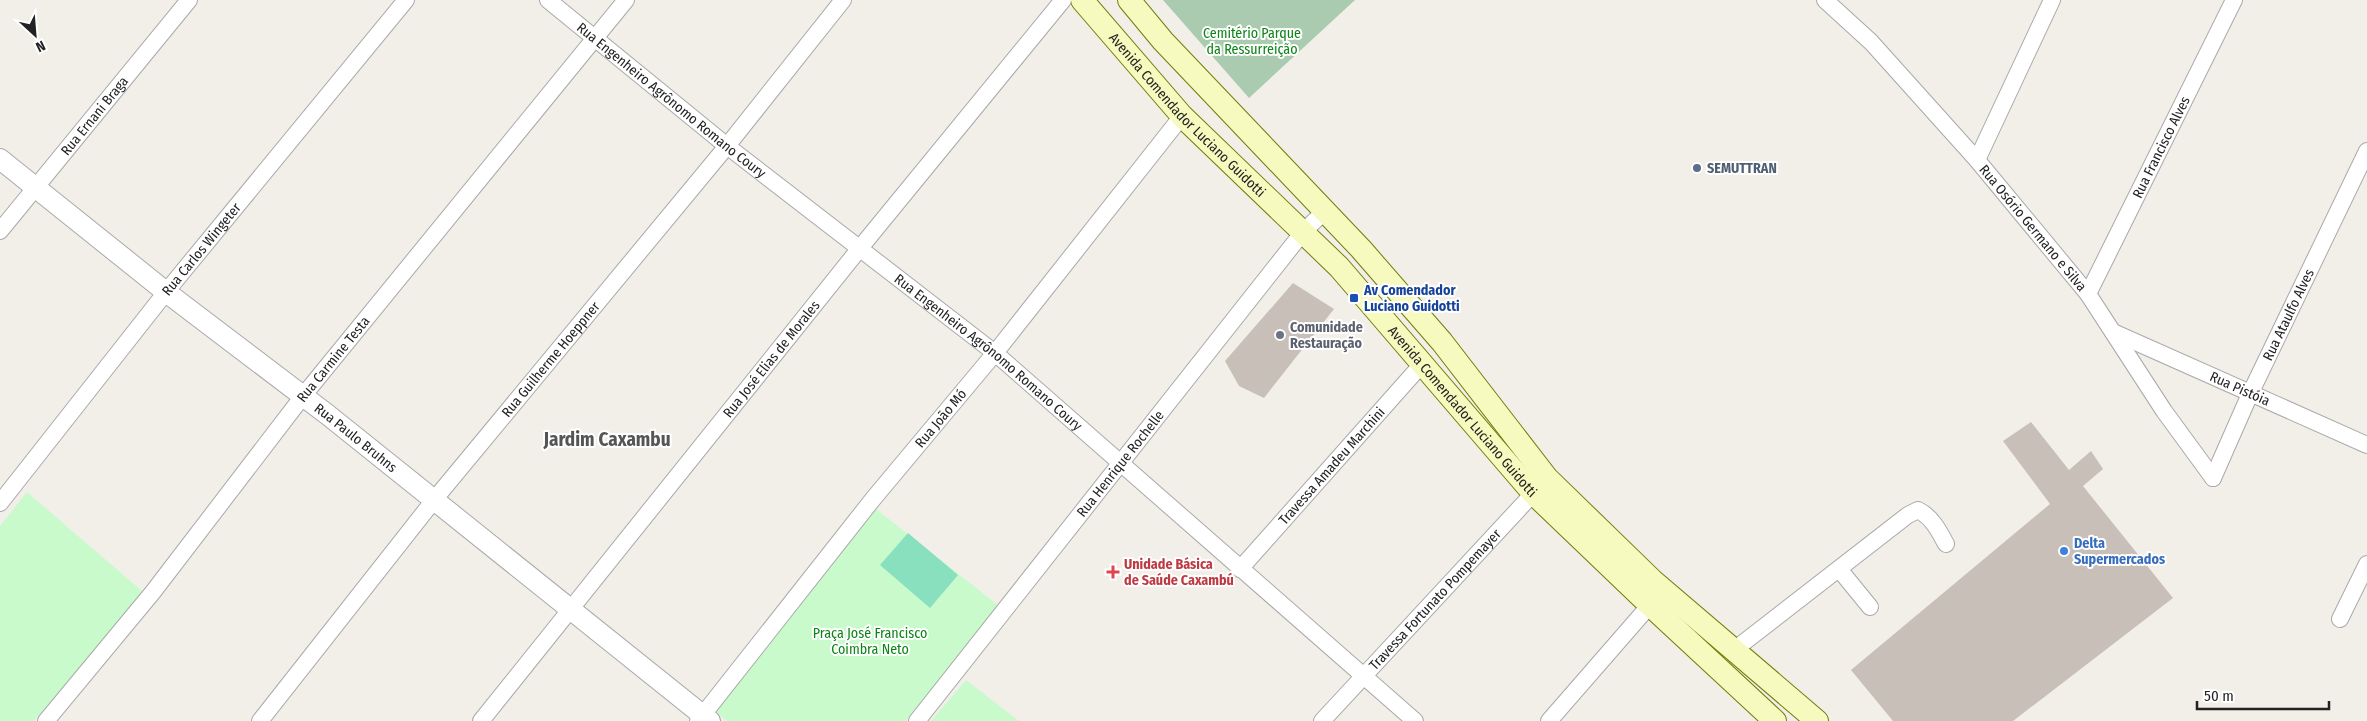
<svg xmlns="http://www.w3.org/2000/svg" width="2367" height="721" font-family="'Fira Sans Condensed',sans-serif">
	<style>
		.cemetery { fill: #aacbaf }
		.park { fill: #c8facc }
		.pitch { fill: #88e0be }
		.building { fill: #c7bfb8 }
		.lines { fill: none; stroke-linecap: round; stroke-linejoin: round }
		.minor-casing { stroke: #a9a9a9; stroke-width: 18 }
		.tertiary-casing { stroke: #a9a9a9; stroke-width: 22 }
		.secondary-casing { stroke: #707d05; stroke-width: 24 }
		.minor { stroke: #fff; stroke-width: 16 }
		.tertiary { stroke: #fff; stroke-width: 20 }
		.secondary { stroke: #f7fabf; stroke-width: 22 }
		.service-dot { fill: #5c6f8a; stroke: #fff; stroke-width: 2 }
		.transit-dot { fill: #1a4fb4; stroke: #fff; stroke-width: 2 }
		.worship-dot { fill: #6b7280; stroke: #fff; stroke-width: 2 }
		.shop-dot { fill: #3f7fe0; stroke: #fff; stroke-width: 2 }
		.health-dot { fill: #e0444e; stroke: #fff; stroke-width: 2 }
		.labels { text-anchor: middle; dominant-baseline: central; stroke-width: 4; stroke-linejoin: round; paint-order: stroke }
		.park-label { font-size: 14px; fill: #0c8416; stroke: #fff }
		.street-label { font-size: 14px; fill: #222; stroke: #fff }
		.service-label { font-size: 14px; font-weight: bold; fill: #4e5e75; stroke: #fff; text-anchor: start }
		.transit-label { font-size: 14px; font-weight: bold; fill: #164399; stroke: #fff; text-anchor: start }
		.worship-label { font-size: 14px; font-weight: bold; fill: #5b616d; stroke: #fff; text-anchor: start }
		.shop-label { font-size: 14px; font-weight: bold; fill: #366cbe; stroke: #fff; text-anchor: start }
		.health-label { font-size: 14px; font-weight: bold; fill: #be3a42; stroke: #fff; text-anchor: start }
		.district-label { font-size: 19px; font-weight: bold; fill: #555; stroke: #fff }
	</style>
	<rect width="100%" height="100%" fill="#f2efe9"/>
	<path class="cemetery" d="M 1163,0 L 1355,0 L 1249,98 Z"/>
	<path class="park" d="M 27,492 L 143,592 L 34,721 L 0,721 L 0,526 Z
		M 876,509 L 999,606 L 906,721 L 727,721 L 714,710 Z
		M 966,680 L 1019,721 L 931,721 Z"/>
	<path class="pitch" d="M 908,533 L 958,575 L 930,608 L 880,565 Z"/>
	<path class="building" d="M 1293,283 L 1334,309 L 1264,398 L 1239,386 L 1225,361 Z
		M 2031,422 L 2069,470 L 2091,451 L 2103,469 L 2083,486 L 2173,598 L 2013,721 L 1893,721 L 1851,670 L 2050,504 L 2003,441 Z"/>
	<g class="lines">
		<defs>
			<g id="minor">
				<path id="s1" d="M 548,0 L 727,146 L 995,353 L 1415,721"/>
				<path id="s2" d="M 1825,0 L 1871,42 L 1977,160 L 2088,294 L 2164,411 L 2213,478"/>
				<path d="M 1977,160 L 2052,0"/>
				<path id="s3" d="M 0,231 L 189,0"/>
				<path id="s4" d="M 2088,294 L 2234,0"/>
				<path id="s5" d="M 2113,332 L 2367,445"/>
				<path id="s6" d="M 2213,478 L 2250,394 L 2367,151"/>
				<path id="s7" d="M 0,503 L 166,292 L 406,0"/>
				<path id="s8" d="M 1240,569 L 1423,363"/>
				<path d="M 1839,569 L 1870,607"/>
				<path d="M 2340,619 L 2367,564"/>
				<path d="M 1734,650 L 1908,515 L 1918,510 C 1932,517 1939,531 1946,544"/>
				<path id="s9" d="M 46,721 L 153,592 L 303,396 L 626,0"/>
				<path id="s10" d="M 260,721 L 434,500 L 727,146 L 843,0"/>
				<path id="s11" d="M 481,721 L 860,248 L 1063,0"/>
				<path id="s12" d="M 698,721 L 873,499 L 995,353 L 1182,116"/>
				<path id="s13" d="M 917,721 L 1303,232 L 1326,210"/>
				<path id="s14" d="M 1322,721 L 1541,485"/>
				<path d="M 1549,721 L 1650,605"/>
			</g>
			<g id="tertiary">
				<path id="s15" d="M 0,159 L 166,292 L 328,415 L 710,721"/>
			</g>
			<g id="secondary">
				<path id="s16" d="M 1082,0 L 1182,116 L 1339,267 L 1533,493 L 1650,605 L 1775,721"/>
				<path d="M 1129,0 L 1163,41 L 1361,249 L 1442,342 L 1547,478 L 1652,580 L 1817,721"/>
			</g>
		</defs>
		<use href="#minor" class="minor-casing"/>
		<use href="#tertiary" class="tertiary-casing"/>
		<use href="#secondary" class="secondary-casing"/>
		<use href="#minor" class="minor"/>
		<use href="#tertiary" class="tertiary"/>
		<use href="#secondary" class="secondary"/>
	</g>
	<circle class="service-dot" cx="1697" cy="168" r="5"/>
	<rect class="transit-dot" x="1349" y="293" width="10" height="10" rx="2.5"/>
	<circle class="worship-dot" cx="1280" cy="335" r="5"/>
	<circle class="shop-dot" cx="2064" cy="551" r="5"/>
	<path class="health-dot" d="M1110.5 564.5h5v5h5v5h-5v5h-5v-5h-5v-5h5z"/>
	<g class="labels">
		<g class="park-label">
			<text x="1252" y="33">Cemitério Parque<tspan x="1252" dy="16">da Ressurreição</tspan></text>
			<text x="870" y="633">Praça José Francisco<tspan x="870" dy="16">Coimbra Neto</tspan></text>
		</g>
		<g class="street-label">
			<text stroke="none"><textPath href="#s1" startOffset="159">Rua Engenheiro Agrônomo Romano Coury</textPath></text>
			<text stroke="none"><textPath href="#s16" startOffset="156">Avenida Comendador Luciano Guidotti</textPath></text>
			<text stroke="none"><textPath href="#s3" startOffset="149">Rua Ernani Braga</textPath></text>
			<text stroke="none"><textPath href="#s4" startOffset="164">Rua Francisco Alves</textPath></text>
			<text stroke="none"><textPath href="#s2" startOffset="309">Rua Osório Germano e Silva</textPath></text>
			<text stroke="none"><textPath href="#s7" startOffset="324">Rua Carlos Wingeter</textPath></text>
			<text stroke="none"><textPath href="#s6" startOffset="180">Rua Ataulfo Alves</textPath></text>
			<text stroke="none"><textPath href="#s1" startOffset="564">Rua Engenheiro Agrônomo Romano Coury</textPath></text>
			<text stroke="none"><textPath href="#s9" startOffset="462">Rua Carmine Testa</textPath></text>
			<text stroke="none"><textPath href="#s11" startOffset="464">Rua José Elias de Morales</textPath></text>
			<text stroke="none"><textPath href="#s10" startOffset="464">Rua Guilherme Hoeppner</textPath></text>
			<text stroke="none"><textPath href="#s5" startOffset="139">Rua Pistóia</textPath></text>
			<text stroke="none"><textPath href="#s16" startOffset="561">Avenida Comendador Luciano Guidotti</textPath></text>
			<text stroke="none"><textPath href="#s12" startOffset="388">Rua João Mó</textPath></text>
			<text stroke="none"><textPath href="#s15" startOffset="452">Rua Paulo Bruhns</textPath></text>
			<text stroke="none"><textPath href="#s13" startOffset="328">Rua Henrique Rochelle</textPath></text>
			<text stroke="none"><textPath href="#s8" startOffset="138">Travessa Amadeu Marchini</textPath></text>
			<text stroke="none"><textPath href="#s14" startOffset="166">Travessa Fortunato Pompemayer</textPath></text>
		</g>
		<g class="service-label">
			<text x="1707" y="168">SEMUTTRAN</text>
		</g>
		<g class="transit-label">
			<text x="1364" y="290">Av Comendador<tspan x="1364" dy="16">Luciano Guidotti</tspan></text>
		</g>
		<g class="worship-label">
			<text x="1290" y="327">Comunidade<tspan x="1290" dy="16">Restauração</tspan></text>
		</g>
		<g class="shop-label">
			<text x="2074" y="543">Delta<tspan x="2074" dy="16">Supermercados</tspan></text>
		</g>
		<g class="health-label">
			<text x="1124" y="564">Unidade Básica<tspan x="1124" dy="16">de Saúde Caxambú</tspan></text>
		</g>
		<g class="district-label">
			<text x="607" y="439">Jardim Caxambu</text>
		</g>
	</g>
	<g transform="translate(35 35) rotate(154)" stroke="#ffffff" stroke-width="4" paint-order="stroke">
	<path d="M0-4L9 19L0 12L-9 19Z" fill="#222222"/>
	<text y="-8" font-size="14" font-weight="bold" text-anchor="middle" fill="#222222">N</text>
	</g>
	<path d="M2197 701v8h132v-8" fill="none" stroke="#222222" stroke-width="2.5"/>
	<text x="2204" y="701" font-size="15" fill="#222222" stroke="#ffffff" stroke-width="4" paint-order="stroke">50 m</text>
</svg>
